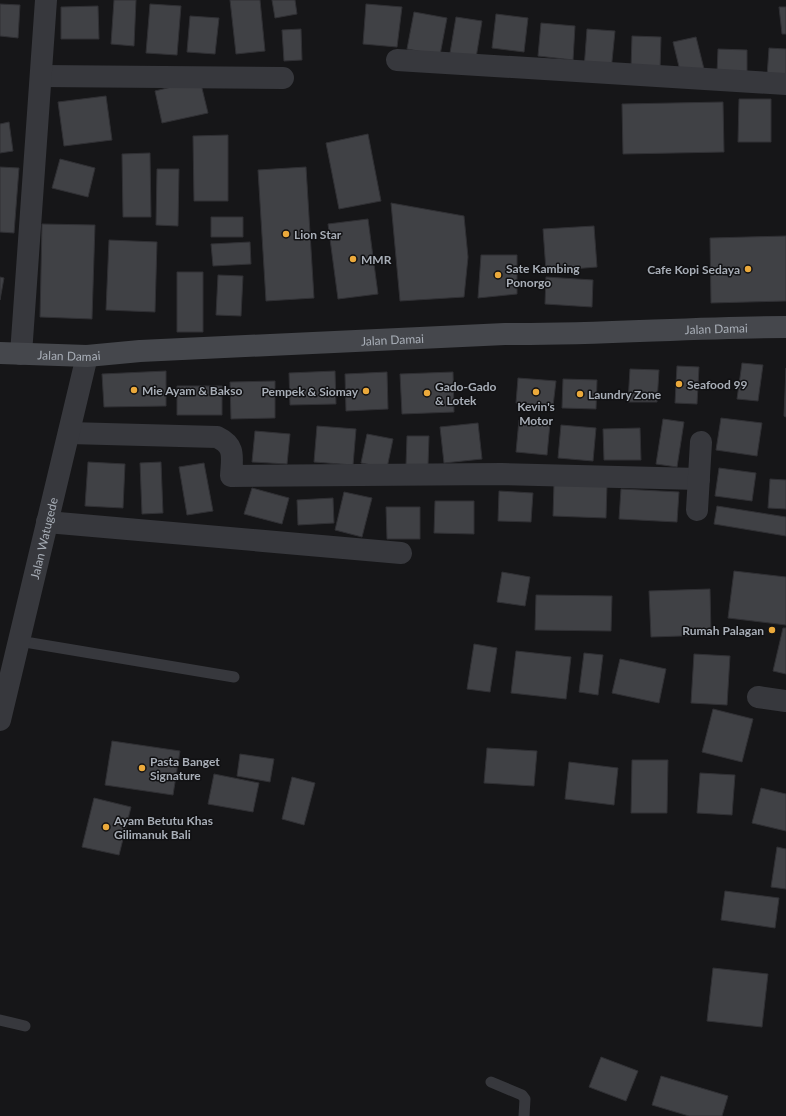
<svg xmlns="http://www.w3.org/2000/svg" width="786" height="1116" font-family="Lato,sans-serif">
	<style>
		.building { fill: #404145; stroke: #303034 }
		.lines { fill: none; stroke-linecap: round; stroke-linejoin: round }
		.service { stroke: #37383d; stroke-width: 11 }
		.minor { stroke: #37383d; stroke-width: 22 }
		.secondary { stroke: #45474c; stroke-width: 22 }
		.poi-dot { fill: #eba93b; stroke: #111113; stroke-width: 1.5 }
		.labels { text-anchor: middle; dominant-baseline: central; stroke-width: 3; stroke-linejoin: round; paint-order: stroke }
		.poi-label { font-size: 12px; font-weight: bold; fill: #a8aeb7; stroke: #111113; text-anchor: start }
		.street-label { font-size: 12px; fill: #a8aeb7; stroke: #111113 }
	</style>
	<rect width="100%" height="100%" fill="#161618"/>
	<path class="building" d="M 114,0 L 136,0 L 134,46 L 111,44 Z
		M 230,0 L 260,0 L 265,51 L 236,54 Z
		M 272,0 L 295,0 L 297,14 L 275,18 Z
		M 0,4 L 20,5 L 18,38 L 0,36 Z
		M 150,4 L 181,6 L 177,55 L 146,53 Z
		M 366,4 L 402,7 L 397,47 L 363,44 Z
		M 98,6 L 99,39 L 61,39 L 61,7 Z
		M 779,7 L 786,7 L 786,34 L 782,34 Z
		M 414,12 L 447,18 L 440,55 L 407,49 Z
		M 496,14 L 528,18 L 524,52 L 492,48 Z
		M 190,16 L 219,18 L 215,54 L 187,52 Z
		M 456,17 L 482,21 L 476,58 L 450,53 Z
		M 541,23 L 575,26 L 573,60 L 538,56 Z
		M 301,29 L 302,60 L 284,61 L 282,30 Z
		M 587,29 L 615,31 L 611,71 L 584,69 Z
		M 632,36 L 661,37 L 660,70 L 631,69 Z
		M 696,37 L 704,69 L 681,75 L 673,42 Z
		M 769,48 L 786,49 L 786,78 L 767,77 Z
		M 718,49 L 747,50 L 747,73 L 717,73 Z
		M 200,80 L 208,113 L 162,123 L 155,91 Z
		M 106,96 L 112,140 L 64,146 L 58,102 Z
		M 739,99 L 771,99 L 771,142 L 738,142 Z
		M 723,102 L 724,152 L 623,154 L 622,104 Z
		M 9,122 L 13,151 L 0,153 L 0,124 Z
		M 368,134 L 381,201 L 339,209 L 326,143 Z
		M 228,135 L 228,201 L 194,201 L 193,136 Z
		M 150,153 L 151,217 L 123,217 L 122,154 Z
		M 60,159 L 95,168 L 88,197 L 52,188 Z
		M 0,167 L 19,168 L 14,233 L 0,232 Z
		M 306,167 L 314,298 L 266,301 L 258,170 Z
		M 157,169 L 179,169 L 178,226 L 156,225 Z
		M 391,203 L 464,216 L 468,257 L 464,297 L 400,301 Z
		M 211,217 L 243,217 L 243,237 L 211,237 Z
		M 368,219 L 378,294 L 338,299 L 328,224 Z
		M 42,224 L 95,225 L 92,319 L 40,317 Z
		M 594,226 L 597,267 L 546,271 L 543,229 Z
		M 786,236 L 786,301 L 711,303 L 710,238 Z
		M 109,240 L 157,242 L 155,312 L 106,310 Z
		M 250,242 L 251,264 L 213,266 L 211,244 Z
		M 481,255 L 517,255 L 517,294 L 478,298 Z
		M 177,272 L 203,272 L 203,332 L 177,332 Z
		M 218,275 L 243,276 L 241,316 L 216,315 Z
		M 0,277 L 4,278 L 0,300 Z
		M 546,277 L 593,280 L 592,307 L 545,304 Z
		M 742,363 L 763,365 L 758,401 L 737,399 Z
		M 677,366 L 699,367 L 697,404 L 675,403 Z
		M 786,368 L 786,417 L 784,416 Z
		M 630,369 L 659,370 L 657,402 L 628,402 Z
		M 166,371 L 166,406 L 104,407 L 102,374 Z
		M 335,371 L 336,404 L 290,405 L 289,373 Z
		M 387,372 L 388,409 L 346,411 L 345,374 Z
		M 453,372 L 454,412 L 402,414 L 400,374 Z
		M 518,378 L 556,381 L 553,406 L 516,403 Z
		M 563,379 L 597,380 L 596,409 L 562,408 Z
		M 275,381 L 275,418 L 231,419 L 230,382 Z
		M 177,386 L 222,386 L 222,415 L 177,415 Z
		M 721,418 L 762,423 L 757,456 L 716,450 Z
		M 663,419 L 684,422 L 677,467 L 656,464 Z
		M 519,420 L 550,423 L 547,455 L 516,452 Z
		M 478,423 L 482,459 L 444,463 L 440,427 Z
		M 561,425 L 596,428 L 593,461 L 558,458 Z
		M 317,426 L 356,429 L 353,465 L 314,462 Z
		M 640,428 L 641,460 L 604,460 L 603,429 Z
		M 255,431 L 290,434 L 287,464 L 252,462 Z
		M 367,434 L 393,439 L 387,468 L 361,463 Z
		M 407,436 L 429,436 L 428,465 L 406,465 Z
		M 88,462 L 125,464 L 123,508 L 85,506 Z
		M 161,462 L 163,513 L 142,514 L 140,463 Z
		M 204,463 L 213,511 L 187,515 L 179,467 Z
		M 719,468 L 756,473 L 752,501 L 715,496 Z
		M 770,479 L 786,480 L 786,509 L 768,508 Z
		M 554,483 L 607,485 L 606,518 L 553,516 Z
		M 252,488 L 289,498 L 282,524 L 244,514 Z
		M 621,489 L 679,492 L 677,522 L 619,519 Z
		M 499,491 L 533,493 L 531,522 L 498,521 Z
		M 344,492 L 372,498 L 362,537 L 335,530 Z
		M 333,498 L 334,523 L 298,525 L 297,500 Z
		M 435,501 L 474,501 L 474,534 L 434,533 Z
		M 717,506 L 786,517 L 786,536 L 714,524 Z
		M 386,507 L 420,507 L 420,539 L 387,539 Z
		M 734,571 L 786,577 L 786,625 L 728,618 Z
		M 502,572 L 530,577 L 525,606 L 497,602 Z
		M 710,589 L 711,635 L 651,637 L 649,591 Z
		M 536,595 L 612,596 L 611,631 L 535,630 Z
		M 783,628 L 786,628 L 786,674 L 773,671 Z
		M 474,644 L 497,648 L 490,692 L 467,689 Z
		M 516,651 L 571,657 L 566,699 L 511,693 Z
		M 584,653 L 603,655 L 598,695 L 579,692 Z
		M 694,654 L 730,656 L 727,705 L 691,703 Z
		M 620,659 L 666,669 L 659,703 L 612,693 Z
		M 713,709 L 753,719 L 742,762 L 702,752 Z
		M 112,741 L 180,751 L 173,795 L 105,785 Z
		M 487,748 L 537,751 L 534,786 L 484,783 Z
		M 240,754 L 274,759 L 270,782 L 237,776 Z
		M 632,760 L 668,760 L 667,813 L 631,813 Z
		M 569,762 L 618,768 L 614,805 L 565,799 Z
		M 700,773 L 735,775 L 732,815 L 697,813 Z
		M 214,774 L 259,783 L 253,812 L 208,804 Z
		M 292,777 L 315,783 L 304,825 L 282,819 Z
		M 761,788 L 786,794 L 786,831 L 752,823 Z
		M 94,798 L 131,807 L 119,855 L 82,847 Z
		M 777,847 L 786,849 L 786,889 L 771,887 Z
		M 725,891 L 779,898 L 775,928 L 721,920 Z
		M 713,968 L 768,974 L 762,1027 L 707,1021 Z
		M 601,1057 L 638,1071 L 626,1101 L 589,1087 Z
		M 661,1076 L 728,1096 L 722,1116 L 689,1116 L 652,1105 Z"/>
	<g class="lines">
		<path class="service" d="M 19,641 L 234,677
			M 0,1020 L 25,1026
			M 491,1082 L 522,1095 L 525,1099 L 524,1116"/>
		<g class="minor">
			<path d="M 397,60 L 786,84"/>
			<path d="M 41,76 L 283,78"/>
			<path d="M 21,354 L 46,0"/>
			<path d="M 69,433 L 217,437 C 236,446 232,457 231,476 L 502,474 L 699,479"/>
			<path d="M 697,510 L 701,442"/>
			<path d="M 47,522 L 401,553"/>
			<path d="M 758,697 L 786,701"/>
			<path id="s1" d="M 0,720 L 87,356"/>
		</g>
		<path class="secondary" id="s2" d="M 0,353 L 87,356 L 140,351 L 505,334 C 599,335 692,327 786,327"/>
	</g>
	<g class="poi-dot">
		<circle cx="286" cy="234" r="4"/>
		<circle cx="353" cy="259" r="4"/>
		<circle cx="748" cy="269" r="4"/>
		<circle cx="498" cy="275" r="4"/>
		<circle cx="679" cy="384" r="4"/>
		<circle cx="134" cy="390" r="4"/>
		<circle cx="366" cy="391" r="4"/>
		<circle cx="536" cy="392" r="4"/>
		<circle cx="427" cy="393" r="4"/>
		<circle cx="580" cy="394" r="4"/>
		<circle cx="772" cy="630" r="4"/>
		<circle cx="142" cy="768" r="4"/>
		<circle cx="106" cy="827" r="4"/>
	</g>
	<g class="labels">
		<g class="poi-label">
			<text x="294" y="234">Lion Star</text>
			<text x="361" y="259">MMR</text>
			<text x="506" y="268">Sate Kambing<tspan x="506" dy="14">Ponorgo</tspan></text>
			<text x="740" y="269" text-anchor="end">Cafe Kopi Sedaya</text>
			<text x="687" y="384">Seafood 99</text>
			<text x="435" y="386">Gado-Gado<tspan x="435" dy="14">&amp; Lotek</tspan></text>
			<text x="142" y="390">Mie Ayam &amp; Bakso</text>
			<text x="358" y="391" text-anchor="end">Pempek &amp; Siomay</text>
			<text x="588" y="394">Laundry Zone</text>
			<text x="536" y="406" text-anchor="middle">Kevin's<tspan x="536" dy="14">Motor</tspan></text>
			<text x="764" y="630" text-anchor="end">Rumah Palagan</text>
			<text x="150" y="761">Pasta Banget<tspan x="150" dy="14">Signature</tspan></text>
			<text x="114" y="820">Ayam Betutu Khas<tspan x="114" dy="14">Gilimanuk Bali</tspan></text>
		</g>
		<g class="street-label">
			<text stroke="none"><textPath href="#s2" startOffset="717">Jalan Damai</textPath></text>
			<text stroke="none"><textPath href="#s2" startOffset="393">Jalan Damai</textPath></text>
			<text stroke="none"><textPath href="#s2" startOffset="69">Jalan Damai</textPath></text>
			<text stroke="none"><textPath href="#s1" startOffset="187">Jalan Watugede</textPath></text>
		</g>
	</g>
</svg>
